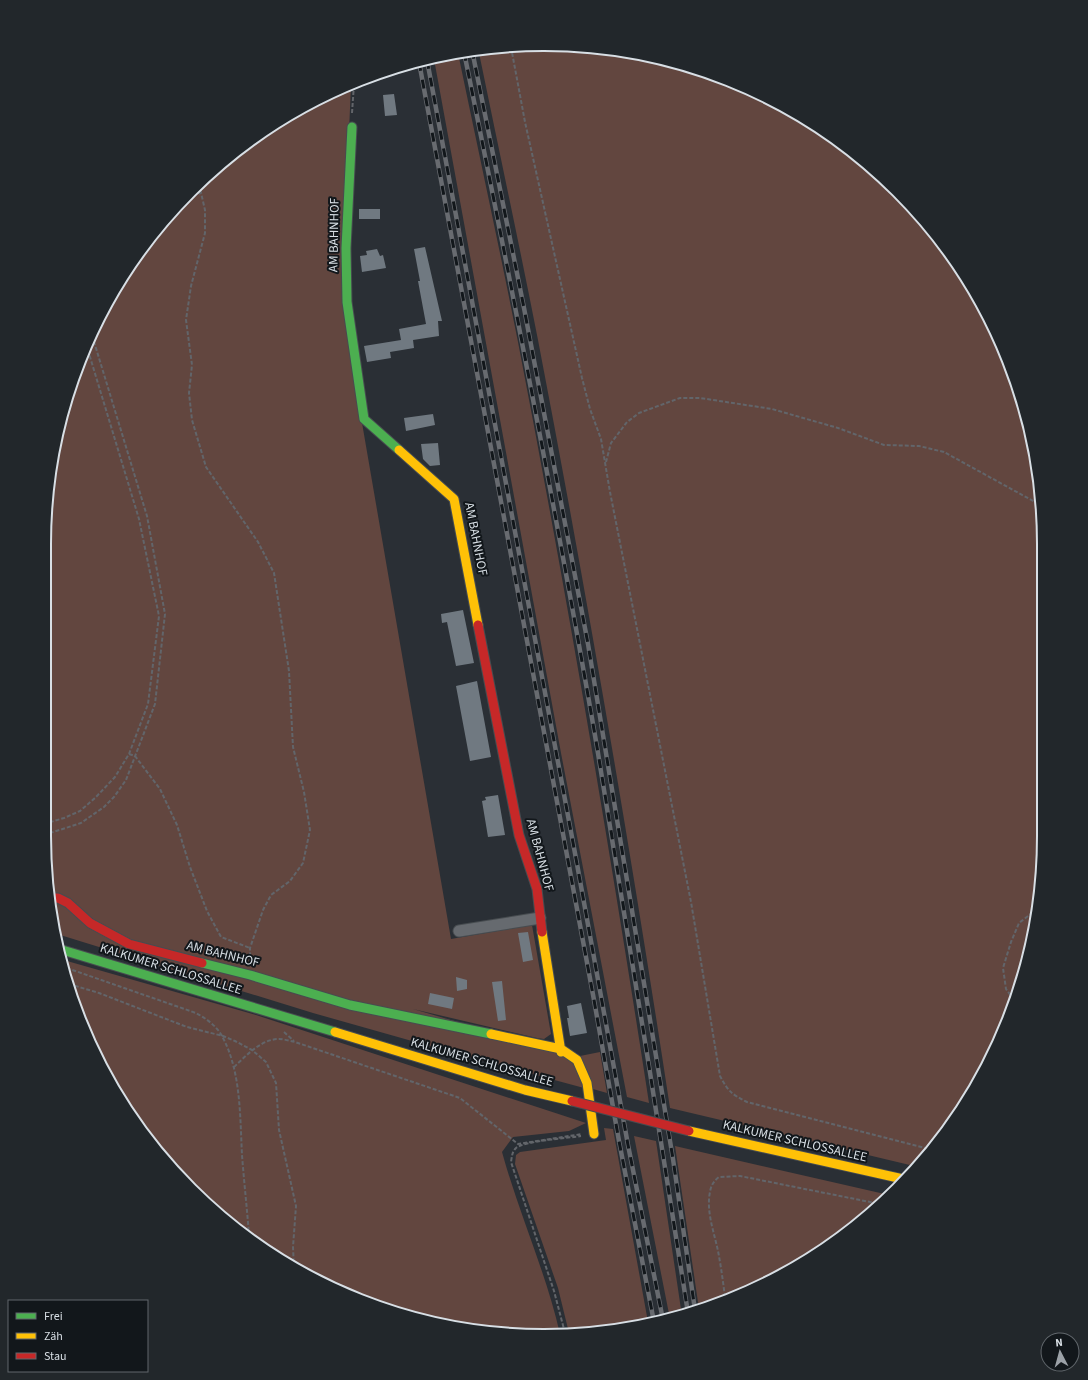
<svg xmlns="http://www.w3.org/2000/svg" width="1088" height="1380" font-family="'Source Sans 3',sans-serif">
	<style>
		.green { fill: #62463f }
		.building { fill: #707981 }
		.lines { fill: none; stroke-linecap: round; stroke-linejoin: round }
		.street-casing { stroke: #474c50; stroke-width: 13 }
		.fast-casing { stroke: #474c50; stroke-width: 11 }
		.slow-casing { stroke: #474c50; stroke-width: 11 }
		.jam-casing { stroke: #474c50; stroke-width: 11 }
		.path { stroke: #62656a; stroke-width: 2; stroke-dasharray: 4 2; stroke-linecap: butt }
		.street { stroke: #666a6f; stroke-width: 11 }
		.fast { stroke: #4caf50; stroke-width: 9 }
		.slow { stroke: #ffc107; stroke-width: 9 }
		.jam { stroke: #c62828; stroke-width: 9 }
		.rail-casing { stroke: #686b70; stroke-width: 4.5 }
		.rail { stroke: #12171b; stroke-width: 3; stroke-dasharray: 9; stroke-linecap: butt }
		.jam-bridge-casing { stroke: #474c50; stroke-width: 11; stroke-linecap: butt }
		.jam-bridge { stroke: #c62828; stroke-width: 9 }
		.labels { text-anchor: middle; dominant-baseline: central; stroke-width: 4; stroke-linejoin: round; paint-order: stroke }
		.street-label { font-size: 13px; fill: #d8dfe5; stroke: #12171b }
		.rim { fill: none; stroke: #d8dfe5; stroke-width: 2 }
	</style>
	<rect width="100%" height="100%" fill="#2a2f35"/>
	<path class="green" d="M 576,45 L 673,61 L 765,95 L 848,147 L 920,214 L 977,294 L 1018,383 L 1043,511 L 1044,836 L 1034,933 L 1006,1028 L 960,1114 L 914,1166 L 670,1108 C 631,851 587,595 538,340 C 519,243 498,146 478,48 Z
		M 458,53 C 478,149 499,246 518,342 C 567,595 610,849 649,1103 L 627,1097 L 561,753 L 434,59 Z
		M 351,85 L 344,248 L 361,417 L 451,939 L 532,925 L 551,1034 L 544,1039 L 537,1038 L 413,1009 L 561,1052 L 577,1064 L 584,1088 L 465,1056 L 313,1013 L 57,934 L 44,836 L 45,512 L 71,383 L 111,294 L 147,239 L 214,168 L 294,111 Z
		M 60,959 L 256,1015 L 586,1123 L 569,1131 L 513,1137 L 502,1152 C 519,1214 546,1272 560,1334 L 544,1336 L 415,1319 L 294,1269 L 191,1190 L 111,1086 L 61,966 Z
		M 600,1052 L 607,1093 L 593,1089 L 580,1056 Z
		M 604,1128 L 613,1129 L 648,1322 L 569,1333 L 558,1288 L 515,1164 L 516,1155 L 520,1152 L 606,1140 Z
		M 634,1136 L 656,1141 L 682,1316 L 670,1319 Z
		M 675,1146 L 889,1195 L 874,1212 L 794,1269 L 699,1309 Z"/>
	<path class="building" d="M 394,94 L 397,115 L 385,116 L 383,95 Z
		M 359,209 L 380,209 L 380,219 L 359,219 Z
		M 425,247 L 442,321 L 438,321 L 439,336 L 413,340 L 414,348 L 390,352 L 391,358 L 367,362 L 364,346 L 401,340 L 399,329 L 426,324 L 418,281 L 420,281 L 414,249 Z
		M 377,249 L 380,256 L 383,255 L 386,268 L 362,272 L 360,256 L 367,255 L 366,251 Z
		M 433,414 L 435,425 L 406,431 L 404,418 Z
		M 438,443 L 440,465 L 430,466 L 423,459 L 421,444 Z
		M 463,610 L 474,663 L 456,666 L 447,622 L 442,623 L 441,614 Z
		M 477,681 L 491,757 L 470,761 L 456,686 Z
		M 498,795 L 505,835 L 488,837 L 482,801 L 486,800 L 485,797 Z
		M 528,932 L 533,960 L 523,962 L 518,933 Z
		M 456,977 L 467,980 L 467,989 L 457,991 Z
		M 502,981 L 506,1020 L 498,1021 L 492,982 Z
		M 430,993 L 454,998 L 452,1009 L 428,1004 Z
		M 581,1003 L 587,1033 L 570,1036 L 567,1018 L 569,1018 L 567,1006 Z"/>
	<g class="lines">
		<defs>
			<path id="street" d="M 459,931 L 540,918"/>
			<path id="fast" d="M 352,127 L 346,248 L 347,302 L 364,419 L 399,450
				M 59,949 L 335,1032
				M 202,963 L 250,975 L 350,1005 L 491,1034"/>
			<path id="slow" d="M 399,450 L 454,499 L 478,625
				M 542,932 L 561,1052
				M 335,1032 L 525,1090 L 572,1101
				M 491,1034 L 561,1049 L 577,1060 L 587,1083 L 594,1134
				M 689,1131 L 903,1179"/>
			<path id="jam" d="M 478,625 L 519,835 L 537,889 L 542,932
				M 52,898 L 58,898 L 68,903 L 90,923 L 129,944 L 202,963"/>
		</defs>
		<use href="#street" class="street-casing"/>
		<use href="#fast" class="fast-casing"/>
		<use href="#slow" class="slow-casing"/>
		<use href="#jam" class="jam-casing"/>
		<path class="path" d="M 511,47 L 525,122 L 582,378 L 590,409 L 601,439 L 610,492 L 691,902 L 720,1076 C 728,1091 731,1094 747,1102 L 929,1149
			M 352,113 L 354,84
			M 199,184 L 205,210 L 205,233 L 191,286 L 186,320 L 192,365 L 189,393 L 192,420 L 206,467 L 258,542 L 274,573 L 289,671 L 293,747 L 304,792 L 310,830 L 303,863 L 290,881 L 271,895 L 263,910 L 250,948 L 250,961
			M 187,197 L 201,193
			M 606,462 L 611,443 L 627,422 L 639,413 L 680,398 L 700,398 L 772,409 L 838,428 L 884,445 L 919,446 L 944,452 L 1035,502 L 1041,504
			M 129,754 L 135,756 L 160,789 L 177,825 L 190,867 L 207,911 L 221,937 L 250,948
			M 44,824 L 64,818 L 80,811 L 95,798 L 115,777 L 129,754 L 148,704 L 159,616 L 139,519 L 87,347
			M 44,835 L 81,823 L 104,807 L 114,797 L 126,780 L 155,704 L 165,614 L 147,516 L 92,335
			M 61,966 L 196,1013 C 207,1019 218,1027 223,1038 C 241,1072 240,1117 242,1155 C 244,1182 247,1208 249,1235
			M 69,984 L 99,993 L 187,1027 L 223,1036 L 235,1041 L 252,1050 L 266,1062 L 276,1083 L 279,1130 L 296,1206 L 293,1247 L 294,1269
			M 1014,1000 L 1006,989 L 1003,968 L 1011,942 L 1019,923 L 1032,913 L 1036,913
			M 284,1032 L 294,1041
			M 234,1067 C 246,1056 261,1039 279,1039 C 284,1039 290,1041 295,1042 L 460,1098 L 518,1144 L 582,1134
			M 725,1297 C 723,1282 721,1266 718,1251 C 714,1232 706,1211 710,1192 C 711,1185 714,1181 719,1177 L 740,1176 L 880,1204
			M 565,1333 L 554,1291 L 511,1162 C 512,1156 512,1152 516,1148 C 524,1141 569,1138 581,1136"/>
		<use href="#street" class="street"/>
		<use href="#fast" class="fast"/>
		<use href="#slow" class="slow"/>
		<use href="#jam" class="jam"/>
		<defs>
			<path id="rail" d="M 472,50 L 524,308 L 588,644 L 673,1159 L 695,1310
				M 464,52 C 511,283 557,515 597,747 C 629,936 658,1124 688,1313
				M 427,60 L 577,864 L 628,1145 L 663,1320
				M 419,62 L 594,1000 L 619,1141 L 654,1322"/>
		</defs>
		<use href="#rail" class="rail-casing"/>
		<use href="#rail" class="rail"/>
		<defs>
			<path id="jam-bridge" d="M 572,1101 L 689,1131"/>
		</defs>
		<use href="#jam-bridge" class="jam-bridge-casing"/>
		<use href="#jam-bridge" class="jam-bridge"/>
	</g>
	<g class="labels">
		<g class="street-label">
			<text transform="translate(334 235) rotate(-89)">AM BAHNHOF</text>
			<text transform="translate(476 539) rotate(79)">AM BAHNHOF</text>
			<text transform="translate(540 855) rotate(75)">AM BAHNHOF</text>
			<text transform="translate(223 954) rotate(14)">AM BAHNHOF</text>
			<text transform="translate(171 969) rotate(17)">KALKUMER SCHLOSSALLEE</text>
			<text transform="translate(482 1062) rotate(16)">KALKUMER SCHLOSSALLEE</text>
			<text transform="translate(795 1141) rotate(13)">KALKUMER SCHLOSSALLEE</text>
		</g>
	</g>
	<path d="M0 0H1088V1380H0ZM544 51H544A493 493 0 0 1 1037 544V836A493 493 0 0 1 544 1329H544A493 493 0 0 1 51 836V544A493 493 0 0 1 544 51Z" fill="#22272b" fill-rule="evenodd"/>
	<path class="rim" d="M544 51H544A493 493 0 0 1 1037 544V836A493 493 0 0 1 544 1329H544A493 493 0 0 1 51 836V544A493 493 0 0 1 544 51Z"/>
	<rect x="8" y="1300" width="140" height="72" fill="#12171b" stroke="#61676c"/>
	<rect x="16" y="1313" width="20" height="6" fill="#4caf50" stroke="#61676c"/>
	<text x="44" y="1320" font-size="12" fill="#d8dfe5">Frei</text>
	<rect x="16" y="1333" width="20" height="6" fill="#ffc107" stroke="#61676c"/>
	<text x="44" y="1340" font-size="12" fill="#d8dfe5">Zäh</text>
	<rect x="16" y="1353" width="20" height="6" fill="#c62828" stroke="#61676c"/>
	<text x="44" y="1360" font-size="12" fill="#d8dfe5">Stau</text>
	<g transform="translate(1060 1352) rotate(354)"><circle r="19" fill="#12171b" stroke="#61676c"/>
	<path d="M0-3L7 15L0 10L-7 15Z" fill="#9ba1a7"/>
	<text y="-6" font-size="11" font-weight="bold" text-anchor="middle" fill="#d8dfe5">N</text>
	</g>
</svg>
